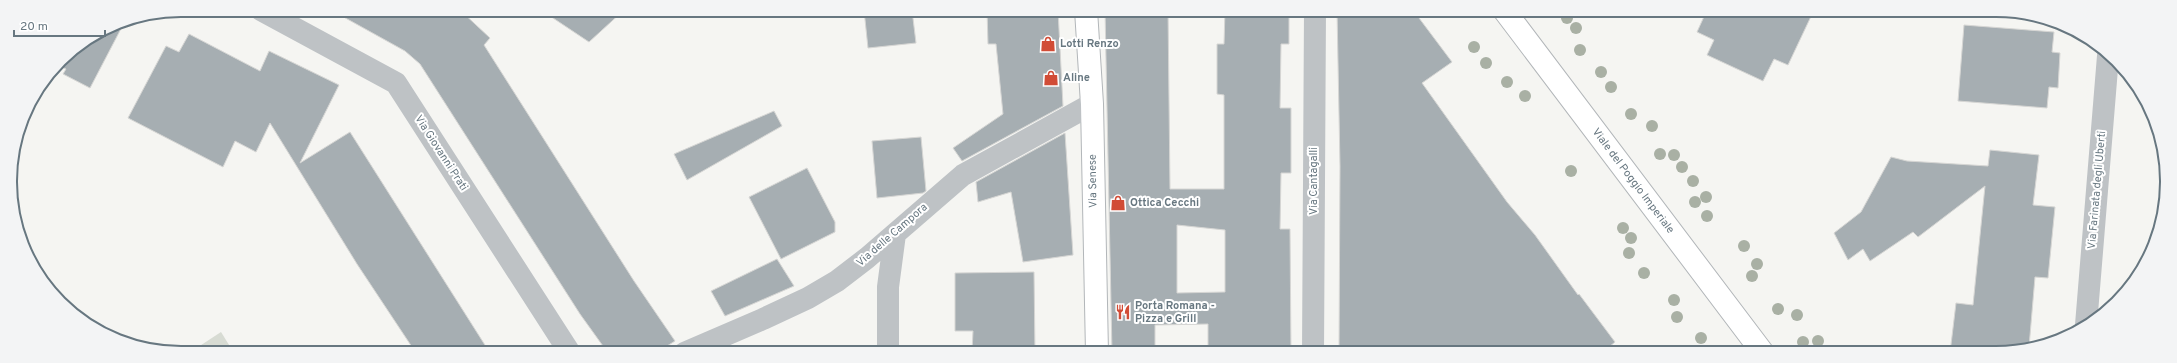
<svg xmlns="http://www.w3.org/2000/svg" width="2177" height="363" font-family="Overpass,sans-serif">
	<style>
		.garden { fill: #d7dbd3 }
		.building { fill: #a6aeb2; stroke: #d6d6d4; fill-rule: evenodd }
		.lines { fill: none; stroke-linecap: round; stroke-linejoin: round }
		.major-casing { stroke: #b2b6b9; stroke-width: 24 }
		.minor { stroke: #bec2c5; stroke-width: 22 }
		.major { stroke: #fff; stroke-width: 22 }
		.tree { fill: #a9b0a4 }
		.labels { text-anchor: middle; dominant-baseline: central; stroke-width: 4; stroke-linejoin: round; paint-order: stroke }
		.poi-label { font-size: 11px; font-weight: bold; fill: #677780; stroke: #fff; text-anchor: start }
		.street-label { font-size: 11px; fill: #677780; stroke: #fff }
		.rim { fill: none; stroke: #677780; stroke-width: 2 }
	</style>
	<rect width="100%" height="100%" fill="#f5f5f2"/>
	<path class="garden" d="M 221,332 L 234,353 L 189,353 Z"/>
	<path class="building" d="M 331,10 L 460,10 L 490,38 L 484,45 L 634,281 L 675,341 L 656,353 L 608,353 L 580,314 L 420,64 L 405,51 Z
		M 541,10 L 624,10 L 589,42 Z
		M 864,10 L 912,10 L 916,43 L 868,48 Z
		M 987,10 L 1058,10 L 1063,106 L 962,161 L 953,148 L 1003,114 L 996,44 L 988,44 Z
		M 1105,10 L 1168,10 L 1170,189 L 1224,189 L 1224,95 L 1217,94 L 1217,44 L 1224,44 L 1225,10 L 1289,10 L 1289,44 L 1281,44 L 1280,108 L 1291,108 L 1291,173 L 1281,173 L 1280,229 L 1290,229 L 1291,353 L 1208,353 L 1208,324 L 1155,325 L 1155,353 L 1112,353 ZM 1177,225 L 1225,230 L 1225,292 L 1177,293 Z
		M 1337,10 L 1413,10 L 1452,62 L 1422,83 L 1507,202 L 1535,235 L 1578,295 L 1579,294 L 1615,342 L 1602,353 L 1339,353 L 1340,166 Z
		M 1707,10 L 1814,10 L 1788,65 L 1774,59 L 1763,81 L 1707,55 L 1714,40 L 1697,32 Z
		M 125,21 L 90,88 L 63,74 L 66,69 L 57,65 L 60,60 L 116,23 Z
		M 1964,25 L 2054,32 L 2052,52 L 2060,53 L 2058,88 L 2049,87 L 2047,108 L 1958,101 Z
		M 189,34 L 260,71 L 269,51 L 339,85 L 300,163 L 350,132 L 490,353 L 416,353 L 357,264 L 270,123 L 256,152 L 235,141 L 223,167 L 128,118 L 166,46 L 179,52 Z
		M 774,111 L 782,126 L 687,180 L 674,154 Z
		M 1065,133 L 1073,255 L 1023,262 L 1011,192 L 978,202 L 976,182 Z
		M 921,137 L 926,191 L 923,193 L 877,198 L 872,141 Z
		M 1990,150 L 2039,155 L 2033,205 L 2055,207 L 2048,278 L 2035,277 L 2029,347 L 2007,353 L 1950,353 L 1956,303 L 1973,305 L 1985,186 L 1918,237 L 1913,232 L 1870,261 L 1863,249 L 1848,260 L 1834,233 L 1861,212 L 1891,157 L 1907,161 L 1988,166 Z
		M 807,168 L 835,222 L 835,232 L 781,259 L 749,197 Z
		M 777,259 L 794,286 L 725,316 L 711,291 Z
		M 1034,272 L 1035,353 L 972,353 L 973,331 L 955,331 L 955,273 Z"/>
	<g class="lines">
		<defs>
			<path id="major" d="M 1086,10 L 1092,104 L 1097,353
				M 1504,10 L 1763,353"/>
		</defs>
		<use href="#major" class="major-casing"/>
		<path class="minor" d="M 261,10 L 396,83 L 570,353
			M 2086,325 L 2108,56
			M 684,353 L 763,319 L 808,298 L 837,281 L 867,258 L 963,175 L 1092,104
			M 888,353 L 888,287 L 895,234
			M 1313,353 L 1315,10"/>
		<use href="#major" class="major"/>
	</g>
	<g class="tree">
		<circle cx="1567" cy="18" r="6"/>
		<circle cx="1576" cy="28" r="6"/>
		<circle cx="1474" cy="47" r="6"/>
		<circle cx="1580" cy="50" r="6"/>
		<circle cx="1486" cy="63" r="6"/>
		<circle cx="1601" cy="72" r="6"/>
		<circle cx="1507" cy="82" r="6"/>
		<circle cx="1611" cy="87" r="6"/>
		<circle cx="1525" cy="96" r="6"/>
		<circle cx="1631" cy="114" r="6"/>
		<circle cx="1652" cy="126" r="6"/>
		<circle cx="1660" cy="154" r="6"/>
		<circle cx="1674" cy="155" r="6"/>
		<circle cx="1682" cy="167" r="6"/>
		<circle cx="1571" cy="171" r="6"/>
		<circle cx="1693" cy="181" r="6"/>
		<circle cx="1706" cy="197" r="6"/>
		<circle cx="1695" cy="202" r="6"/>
		<circle cx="1707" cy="216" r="6"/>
		<circle cx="1623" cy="228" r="6"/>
		<circle cx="1631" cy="238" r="6"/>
		<circle cx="1744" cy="246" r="6"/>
		<circle cx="1629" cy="253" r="6"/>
		<circle cx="1757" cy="264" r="6"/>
		<circle cx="1644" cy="273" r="6"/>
		<circle cx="1752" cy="276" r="6"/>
		<circle cx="1674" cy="300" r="6"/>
		<circle cx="1778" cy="309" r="6"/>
		<circle cx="1797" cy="315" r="6"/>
		<circle cx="1677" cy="317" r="6"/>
		<circle cx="1701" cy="338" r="6"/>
		<circle cx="1818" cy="341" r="6"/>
		<circle cx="1803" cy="342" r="6"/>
	</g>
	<defs>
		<symbol id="shop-bare" viewBox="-9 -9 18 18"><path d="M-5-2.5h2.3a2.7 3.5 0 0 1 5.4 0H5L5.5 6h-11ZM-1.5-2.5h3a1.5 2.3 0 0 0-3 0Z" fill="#d14c36" stroke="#fff" stroke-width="2.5" paint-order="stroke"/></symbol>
		<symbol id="restaurant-bare" viewBox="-9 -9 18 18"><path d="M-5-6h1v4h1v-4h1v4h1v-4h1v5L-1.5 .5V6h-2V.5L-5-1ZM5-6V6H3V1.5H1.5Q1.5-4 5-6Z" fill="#d14c36" stroke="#fff" stroke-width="2.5" paint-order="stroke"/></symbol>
	</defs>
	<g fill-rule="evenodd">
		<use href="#shop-bare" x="1037" y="33" width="22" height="22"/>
		<use href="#shop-bare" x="1040" y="67" width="22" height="22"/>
		<use href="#shop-bare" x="1107" y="192" width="22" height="22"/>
		<use href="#restaurant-bare" x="1112" y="301" width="22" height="22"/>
	</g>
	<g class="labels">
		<g class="poi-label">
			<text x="1060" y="44">Lotti Renzo</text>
			<text x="1063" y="78">Aline</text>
			<text x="1130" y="203">Ottica Cecchi</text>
			<text x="1135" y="306">Porta Romana -<tspan x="1135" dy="13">Pizza e Grill</tspan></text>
		</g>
		<g class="street-label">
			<text transform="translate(441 153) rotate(57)">Via Giovanni Prati</text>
			<text transform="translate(1093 181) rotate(-91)">Via Senese</text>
			<text transform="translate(1314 181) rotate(-90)">Via Cantagalli</text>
			<text transform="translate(1633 181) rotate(53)">Viale del Poggio Imperiale</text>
			<text transform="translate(2097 190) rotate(-85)">Via Farinata degli Uberti</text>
			<text transform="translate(892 235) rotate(-41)">Via delle Campora</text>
		</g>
	</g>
	<path d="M0 0H2177V363H0ZM181 17H1996A164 164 0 0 1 2160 181V182A164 164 0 0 1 1996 346H181A164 164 0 0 1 17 182V181A164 164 0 0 1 181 17Z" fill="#f3f4f5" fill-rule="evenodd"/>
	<path class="rim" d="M181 17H1996A164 164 0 0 1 2160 181V182A164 164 0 0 1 1996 346H181A164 164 0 0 1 17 182V181A164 164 0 0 1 181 17Z"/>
	<path d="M14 30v6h91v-6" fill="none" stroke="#677780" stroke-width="2"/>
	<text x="20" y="30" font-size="12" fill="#677780" stroke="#ffffff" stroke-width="3" paint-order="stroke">20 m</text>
</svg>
